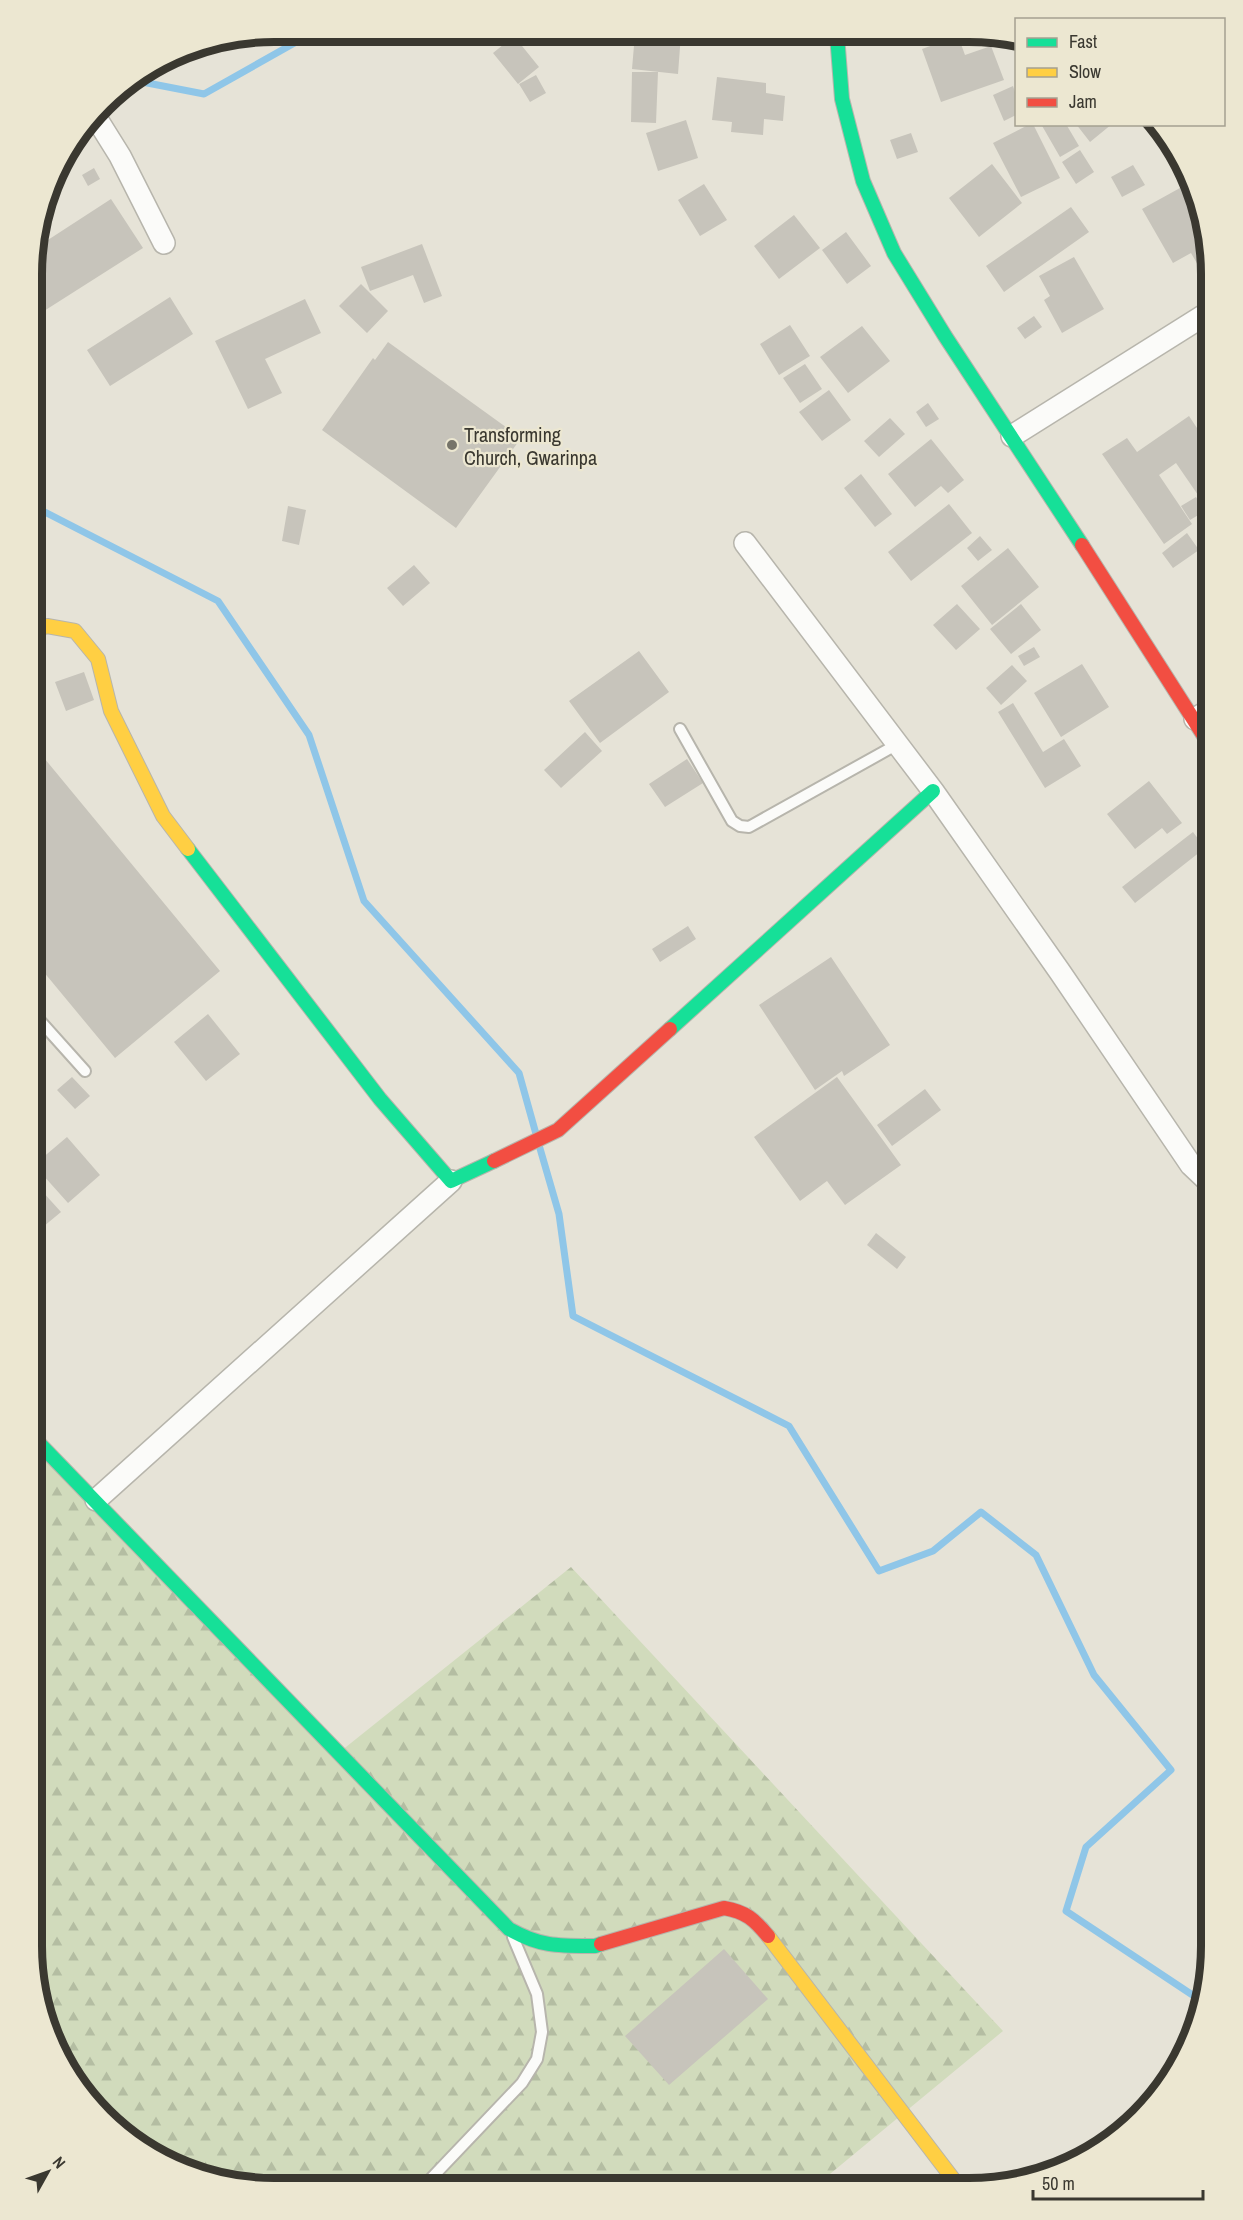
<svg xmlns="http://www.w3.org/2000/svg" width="1243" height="2220" font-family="'Archivo Narrow',sans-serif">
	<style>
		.forest { fill: url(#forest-firs) }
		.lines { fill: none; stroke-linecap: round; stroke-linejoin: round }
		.stream { stroke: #8fc6e8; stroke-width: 7 }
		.building { fill: #c7c4bb }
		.lane-casing { stroke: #b7b5ac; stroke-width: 14 }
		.street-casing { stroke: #b7b5ac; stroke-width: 24 }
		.fast-casing { stroke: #b7b5ac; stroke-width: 16 }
		.slow-casing { stroke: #b7b5ac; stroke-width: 16 }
		.jam-casing { stroke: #b7b5ac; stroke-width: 16 }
		.lane { stroke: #fbfbf9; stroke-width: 10 }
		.street { stroke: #fbfbf9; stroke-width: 21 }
		.fast { stroke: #16e098; stroke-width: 14 }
		.slow { stroke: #ffcf43; stroke-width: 14 }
		.jam { stroke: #f24e42; stroke-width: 14 }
		.poi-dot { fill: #76746a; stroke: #ece7d1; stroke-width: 2 }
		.labels { text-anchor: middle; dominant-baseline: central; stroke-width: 4.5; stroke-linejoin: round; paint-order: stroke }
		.poi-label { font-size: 20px; fill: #3a3830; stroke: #ece7d1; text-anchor: start }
		.rim { fill: none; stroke: #3a3830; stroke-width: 8 }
	</style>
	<defs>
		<pattern id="forest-firs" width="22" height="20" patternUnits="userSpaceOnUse" patternTransform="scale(1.5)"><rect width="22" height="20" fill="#d1dbbc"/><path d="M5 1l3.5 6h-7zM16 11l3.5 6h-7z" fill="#b4bda2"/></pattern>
	</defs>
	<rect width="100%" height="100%" fill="#e6e3d7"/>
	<path class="forest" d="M 32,1429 L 336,1755 L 571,1567 L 1003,2031 L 813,2188 L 242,2186 L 181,2170 L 126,2138 L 73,2081 L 44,2024 L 32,1946 Z"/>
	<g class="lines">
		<path class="stream" d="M 132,80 L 204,94 L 314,32
			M 33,506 L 218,601 L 309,735 L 364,901 L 519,1073 L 536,1134
			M 539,1145 L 559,1214 L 573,1316 L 789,1426 L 879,1571 L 933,1551 L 981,1512 L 1036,1555 L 1094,1675 L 1171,1770 L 1086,1847 L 1066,1911 L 1203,2002"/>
	</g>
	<path class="building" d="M 635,34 L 681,34 L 678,74 L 632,69 Z
		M 774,35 L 804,35 L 803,41 Z
		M 514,36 L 539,67 L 518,84 L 493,53 Z
		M 958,36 L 965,55 L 991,46 L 1004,80 L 941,102 L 922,49 Z
		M 632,72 L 658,72 L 656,123 L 631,122 Z
		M 536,75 L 546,93 L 530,102 L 519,84 Z
		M 717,77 L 766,83 L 766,93 L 785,96 L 783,121 L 764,119 L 763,135 L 731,132 L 732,122 L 712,120 Z
		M 1013,86 L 1016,95 L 1016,115 L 1004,121 L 993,95 Z
		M 686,120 L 698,158 L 658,171 L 646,133 Z
		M 1030,124 L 1033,124 L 1060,178 L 1021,197 L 993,143 Z
		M 1041,124 L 1066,124 L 1079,146 L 1060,157 Z
		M 1076,124 L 1112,124 L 1090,142 Z
		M 911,133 L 918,152 L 897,159 L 890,140 Z
		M 1080,150 L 1094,172 L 1076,184 L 1062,162 Z
		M 992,164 L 1022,203 L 979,237 L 949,198 Z
		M 1133,165 L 1145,185 L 1122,197 L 1111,177 Z
		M 94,168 L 100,179 L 88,186 L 82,175 Z
		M 1189,183 L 1199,200 L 1209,259 L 1198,265 L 1191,253 L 1173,263 L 1142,209 Z
		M 704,184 L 727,220 L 700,236 L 678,200 Z
		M 111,199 L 143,248 L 33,318 L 34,249 Z
		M 1071,207 L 1089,232 L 1004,292 L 986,266 Z
		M 794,215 L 820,248 L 779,279 L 754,246 Z
		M 846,232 L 871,266 L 847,284 L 822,250 Z
		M 422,244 L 442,296 L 424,303 L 413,275 L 370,291 L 361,267 Z
		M 1074,257 L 1104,309 L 1062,333 L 1044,300 L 1050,296 L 1039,276 Z
		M 361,284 L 388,311 L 367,333 L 339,306 Z
		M 170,297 L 193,334 L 110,386 L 87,350 Z
		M 305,299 L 321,333 L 265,359 L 282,393 L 248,409 L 215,341 Z
		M 1034,316 L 1042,327 L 1025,339 L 1017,328 Z
		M 790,325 L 810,356 L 779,375 L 760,344 Z
		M 862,326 L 890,361 L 848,393 L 820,357 Z
		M 388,342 L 521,438 L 456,528 L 322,430 L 373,358 L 375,360 Z
		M 805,364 L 822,389 L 800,403 L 783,378 Z
		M 829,390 L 851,420 L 822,441 L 799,412 Z
		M 928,403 L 939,419 L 926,427 L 916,412 Z
		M 1189,416 L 1211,449 L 1211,510 L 1209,511 L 1176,463 L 1159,475 L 1192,524 L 1164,544 L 1102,454 L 1127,438 L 1137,452 Z
		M 890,418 L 905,434 L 879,457 L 864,441 Z
		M 931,439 L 964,480 L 948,493 L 941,486 L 915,507 L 888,474 Z
		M 861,474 L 892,514 L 875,527 L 844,488 Z
		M 1196,497 L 1205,511 L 1190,520 L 1181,506 Z
		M 949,504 L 972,533 L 911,581 L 888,552 Z
		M 288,506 L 306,510 L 299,545 L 282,541 Z
		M 1211,518 L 1211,534 L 1204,523 Z
		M 1187,533 L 1199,550 L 1173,568 L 1162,553 Z
		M 980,536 L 992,550 L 978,561 L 967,548 Z
		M 1008,548 L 1039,587 L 992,625 L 961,586 Z
		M 414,565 L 430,583 L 403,606 L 387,588 Z
		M 1211,570 L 1211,611 L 1202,598 L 1209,593 L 1199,579 Z
		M 957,604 L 980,629 L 956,650 L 933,625 Z
		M 1021,604 L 1041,630 L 1011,654 L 990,629 Z
		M 1034,647 L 1040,657 L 1024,666 L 1018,656 Z
		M 639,651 L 669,692 L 600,743 L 569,701 Z
		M 1082,664 L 1109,707 L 1061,737 L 1034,693 Z
		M 1012,665 L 1027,681 L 1001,705 L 986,688 Z
		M 84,672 L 94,700 L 66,711 L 55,682 Z
		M 1013,703 L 1043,752 L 1064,739 L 1081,766 L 1045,788 L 998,712 Z
		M 585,732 L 602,751 L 561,788 L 544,770 Z
		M 35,747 L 220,971 L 115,1058 L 33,959 L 33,749 Z
		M 687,759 L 703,783 L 665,807 L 649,784 Z
		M 1149,781 L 1182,823 L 1167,834 L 1162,828 L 1135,849 L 1107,814 Z
		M 1193,832 L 1205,848 L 1135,903 L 1122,887 Z
		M 688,926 L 696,939 L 660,962 L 652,949 Z
		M 831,957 L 890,1045 L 844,1076 L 842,1071 L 815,1090 L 759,1005 Z
		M 208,1014 L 240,1054 L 206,1081 L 174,1042 Z
		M 72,1077 L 90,1096 L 75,1109 L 57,1090 Z
		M 837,1077 L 901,1165 L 845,1205 L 827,1181 L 800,1201 L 754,1137 Z
		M 925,1089 L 941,1110 L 892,1146 L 877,1125 Z
		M 67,1137 L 100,1175 L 68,1203 L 34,1165 Z
		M 32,1180 L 61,1212 L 32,1236 Z
		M 876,1233 L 906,1257 L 897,1269 L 867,1245 Z
		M 724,1949 L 768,1999 L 669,2085 L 625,2036 Z"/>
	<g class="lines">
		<defs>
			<path id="lane" d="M 680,729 L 732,821 L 740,826 L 749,827 L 896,745
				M 33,1013 L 85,1071
				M 423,2187 L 522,2083 L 537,2059 L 542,2032 L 537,1994 L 513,1937"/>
			<path id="street" d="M 95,116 L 120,156 L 164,243
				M 1012,436 L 1211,311
				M 745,543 L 933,791 L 1060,972 L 1191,1165 L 1211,1184
				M 1195,719 L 1211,709
				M 96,1500 L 451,1181"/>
			<path id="fast" d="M 837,35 L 842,99 L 863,181 L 894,253 L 945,336 L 1082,545
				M 188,849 L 380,1099 L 451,1181 L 494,1161
				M 670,1029 L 933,791
				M 32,1436 L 509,1929 C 541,1947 559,1946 595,1946 L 601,1944"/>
			<path id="slow" d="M 33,631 L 47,626 L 75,631 L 98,659 L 111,711 L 163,816 L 188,849
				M 768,1936 L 960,2188"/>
			<path id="jam" d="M 1082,545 L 1211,747
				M 494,1161 L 558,1130 L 670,1029
				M 601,1944 L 724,1908 C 746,1912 754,1919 768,1936"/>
		</defs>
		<use href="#lane" class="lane-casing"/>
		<use href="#street" class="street-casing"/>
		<use href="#fast" class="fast-casing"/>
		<use href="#slow" class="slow-casing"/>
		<use href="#jam" class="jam-casing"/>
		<use href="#lane" class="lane"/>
		<use href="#street" class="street"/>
		<use href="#fast" class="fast"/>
		<use href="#slow" class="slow"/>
		<use href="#jam" class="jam"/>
	</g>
	<circle class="poi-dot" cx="452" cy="445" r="6"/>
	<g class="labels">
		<g class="poi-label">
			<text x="464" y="434">Transforming<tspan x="464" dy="23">Church, Gwarinpa</tspan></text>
		</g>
	</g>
	<path d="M0 0H1243V2220H0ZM274 42H969A232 232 0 0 1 1201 274V1946A232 232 0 0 1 969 2178H274A232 232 0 0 1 42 1946V274A232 232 0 0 1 274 42Z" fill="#ece7d1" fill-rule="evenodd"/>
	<path class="rim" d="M274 42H969A232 232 0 0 1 1201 274V1946A232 232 0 0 1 969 2178H274A232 232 0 0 1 42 1946V274A232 232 0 0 1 274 42Z"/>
	<rect x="1015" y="18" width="210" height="108" fill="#ece7d1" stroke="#a5a191" stroke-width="1.5"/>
	<rect x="1027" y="38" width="30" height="9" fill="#16e098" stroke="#a5a191" stroke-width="1.5"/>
	<text x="1069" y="48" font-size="18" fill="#3a3830">Fast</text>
	<rect x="1027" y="68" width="30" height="9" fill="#ffcf43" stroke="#a5a191" stroke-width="1.5"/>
	<text x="1069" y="78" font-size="18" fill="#3a3830">Slow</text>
	<rect x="1027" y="98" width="30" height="9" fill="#f24e42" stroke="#a5a191" stroke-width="1.5"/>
	<text x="1069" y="108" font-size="18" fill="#3a3830">Jam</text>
	<g transform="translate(48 2172) rotate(50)" stroke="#ece7d1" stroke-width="4.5" paint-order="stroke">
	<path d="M0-4.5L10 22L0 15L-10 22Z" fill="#3a3830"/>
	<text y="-9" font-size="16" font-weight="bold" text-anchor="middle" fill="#3a3830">N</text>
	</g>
	<path d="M1033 2190v9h170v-9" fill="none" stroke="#3a3830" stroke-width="3"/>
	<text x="1042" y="2190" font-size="18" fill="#3a3830" stroke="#ece7d1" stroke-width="4.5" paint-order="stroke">50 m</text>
</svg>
